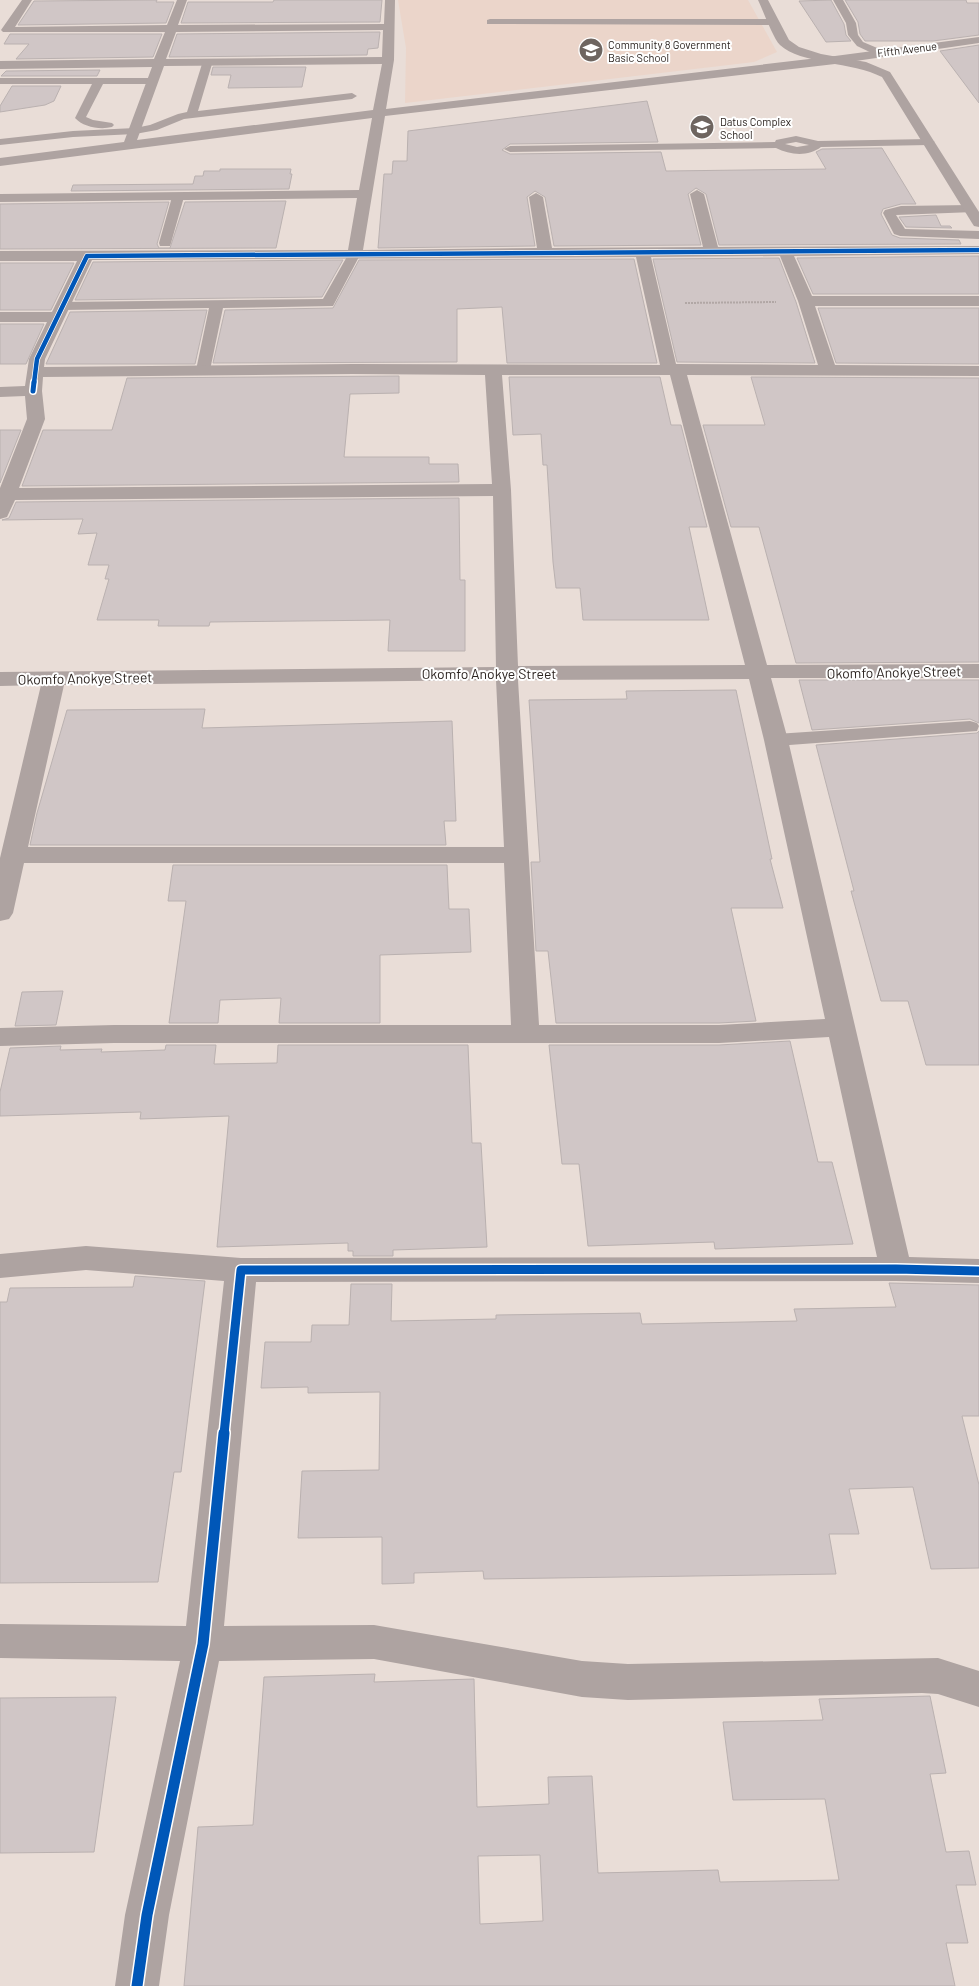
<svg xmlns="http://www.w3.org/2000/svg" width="979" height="1986" font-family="Barlow,sans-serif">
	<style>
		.built { fill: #ebd5ca }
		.building { fill: #d0c6c6; stroke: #bab1b0; fill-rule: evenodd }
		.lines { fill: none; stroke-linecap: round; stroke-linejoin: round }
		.path { stroke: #b1a7a5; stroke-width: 2; stroke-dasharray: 2 1; stroke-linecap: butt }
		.service { fill: #aea3a1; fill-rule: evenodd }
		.minor { fill: #aea3a1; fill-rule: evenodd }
		.tertiary { fill: #aea3a1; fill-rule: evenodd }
		.cycleway-far3-casing { stroke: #fff; stroke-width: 6 }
		.cycleway-far2-casing { stroke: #fff; stroke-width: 8 }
		.cycleway-far1-casing { stroke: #fff; stroke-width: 12 }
		.cycleway-casing { stroke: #fff; stroke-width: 14 }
		.cycleway-far3 { stroke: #0057b8; stroke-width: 4.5 }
		.cycleway-far2 { stroke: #0057b8; stroke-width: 5 }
		.cycleway-far1 { stroke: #0057b8; stroke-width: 9 }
		.cycleway { stroke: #0057b8; stroke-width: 11 }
		.labels { text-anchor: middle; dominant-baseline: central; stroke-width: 4; stroke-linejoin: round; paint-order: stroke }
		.far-poi-label { font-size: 11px; fill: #2c2420; stroke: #fff; text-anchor: start }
		.far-street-label { font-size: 11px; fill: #2c2420; stroke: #fff }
		.street-label { font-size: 14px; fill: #2c2420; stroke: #fff }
	</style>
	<rect width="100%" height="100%" fill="#e9ddd7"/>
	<path class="built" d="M 398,0 L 748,0 L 777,52 L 754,62 L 405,103 L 406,48 Z"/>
	<path class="building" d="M 157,0 L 156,2 L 174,2 L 166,23 L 18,25 L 34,1 Z
		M 274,0 L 382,0 L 380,22 L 181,23 L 188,2 L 273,2 Z
		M 831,0 L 844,24 L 846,35 L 851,41 L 826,42 L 799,1 Z
		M 845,0 L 966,0 L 967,3 L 979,3 L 979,35 L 933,41 L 865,41 L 860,34 L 858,22 Z
		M 380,32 L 378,48 L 368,49 L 367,55 L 169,57 L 177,34 Z
		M 10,34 L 162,34 L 153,57 L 16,59 L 29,44 L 4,44 Z
		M 979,45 L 979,103 L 940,51 Z
		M 213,67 L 306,67 L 302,87 L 228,88 L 231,75 L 211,75 Z
		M 100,70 L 97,76 L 1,76 L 6,71 Z
		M 12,86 L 61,86 L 54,101 L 45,105 L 0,112 L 0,106 Z
		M 647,101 L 658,142 L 510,144 L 502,150 L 510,154 L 661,152 L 666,171 L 826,169 L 816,152 L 822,149 L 882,148 L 916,204 L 901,204 L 883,209 L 881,214 L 892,235 L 900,238 L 959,240 L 961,244 L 719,245 L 706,194 L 696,188 L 688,194 L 701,245 L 554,246 L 545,197 L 535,191 L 527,197 L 535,246 L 378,248 L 384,174 L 392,174 L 393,161 L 407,161 L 408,131 Z
		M 220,169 L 291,169 L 290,174 L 292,174 L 289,189 L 71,191 L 73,185 L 193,184 L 195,176 L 203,176 L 204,171 L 220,171 Z
		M 286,201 L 276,248 L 0,249 L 0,204 L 169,202 L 157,244 L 159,248 L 170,248 L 185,202 Z
		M 936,215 L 941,226 L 950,226 L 952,228 L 906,227 L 899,217 Z
		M 979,256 L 979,294 L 813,294 L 797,258 Z
		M 779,258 L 796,302 L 815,363 L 677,362 L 653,259 Z
		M 634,259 L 657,363 L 507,363 L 502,307 L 457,309 L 457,362 L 213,363 L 225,310 L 333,308 L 359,260 Z
		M 343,260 L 322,297 L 75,300 L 93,262 Z
		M 0,263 L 74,263 L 51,310 L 0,310 Z
		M 818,308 L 979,308 L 979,364 L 836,363 Z
		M 207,310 L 195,364 L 46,364 L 70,312 Z
		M 0,324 L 44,324 L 26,364 L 0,364 Z
		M 399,376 L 399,393 L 350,394 L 344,457 L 429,457 L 429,464 L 458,464 L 459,482 L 22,486 L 43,430 L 112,430 L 127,378 Z
		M 509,377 L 660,377 L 671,425 L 681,425 L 707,527 L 689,527 L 709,620 L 583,620 L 580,588 L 556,588 L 553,562 L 547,465 L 543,465 L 541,434 L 513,435 Z
		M 751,377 L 979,378 L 979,662 L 796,663 L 759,527 L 731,527 L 703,425 L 765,425 Z
		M 0,430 L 21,430 L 0,483 Z
		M 459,498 L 460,580 L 465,580 L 465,651 L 388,651 L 390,620 L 210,622 L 209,626 L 158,626 L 159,620 L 97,620 L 109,579 L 105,579 L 109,565 L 88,565 L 97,533 L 78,534 L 83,519 L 2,520 L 9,518 L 16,502 Z
		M 799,680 L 979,680 L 979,723 L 970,719 L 812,730 Z
		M 736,690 L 772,859 L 770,859 L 783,908 L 731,908 L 756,1021 L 719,1023 L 556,1023 L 548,951 L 536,951 L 531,862 L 540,862 L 529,700 L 627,699 L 626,691 Z
		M 205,709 L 202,728 L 452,721 L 456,821 L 444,821 L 446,845 L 30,845 L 37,813 L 67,710 Z
		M 979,731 L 979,1065 L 926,1065 L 908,1001 L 881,1001 L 851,891 L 854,891 L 816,745 L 977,733 Z
		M 173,865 L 447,865 L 449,909 L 469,909 L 471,952 L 380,955 L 380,1023 L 279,1023 L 281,998 L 220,1000 L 218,1023 L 169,1023 L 186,901 L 168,901 Z
		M 63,991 L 56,1025 L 15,1026 L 22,992 Z
		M 790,1041 L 818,1162 L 832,1162 L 853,1244 L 715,1249 L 714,1242 L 588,1246 L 579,1164 L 562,1164 L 549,1045 L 719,1045 Z
		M 166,1045 L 216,1045 L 214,1064 L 277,1063 L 278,1045 L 468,1045 L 472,1143 L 481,1143 L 487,1247 L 393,1250 L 393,1256 L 353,1256 L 353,1251 L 348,1251 L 348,1243 L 217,1247 L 229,1116 L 140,1119 L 141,1112 L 0,1116 L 0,1092 L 10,1048 L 61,1046 L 60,1050 L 102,1049 L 101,1052 L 165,1050 Z
		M 135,1276 L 205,1281 L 181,1472 L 174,1472 L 158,1582 L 0,1583 L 0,1302 L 7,1302 L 10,1288 L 133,1287 Z
		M 889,1283 L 979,1285 L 979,1416 L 962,1416 L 979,1485 L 979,1568 L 931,1569 L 913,1487 L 849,1489 L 859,1534 L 829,1534 L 836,1574 L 484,1579 L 483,1571 L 414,1573 L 414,1583 L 382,1584 L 382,1537 L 298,1538 L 302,1471 L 379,1470 L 380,1392 L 308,1393 L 308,1387 L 261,1388 L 265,1342 L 311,1342 L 312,1325 L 349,1325 L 351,1284 L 392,1284 L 391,1321 L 496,1319 L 496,1315 L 640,1313 L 642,1324 L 797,1321 L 794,1309 L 896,1307 Z
		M 375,1674 L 374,1682 L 474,1679 L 477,1807 L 549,1804 L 548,1777 L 592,1776 L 598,1873 L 718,1870 L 720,1882 L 839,1880 L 825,1799 L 733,1800 L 723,1722 L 823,1720 L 819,1699 L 930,1696 L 946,1773 L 930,1774 L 946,1852 L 969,1851 L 976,1885 L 956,1885 L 968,1943 L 946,1943 L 955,1986 L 184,1986 L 198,1827 L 253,1825 L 264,1677 ZM 540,1855 L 543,1921 L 480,1924 L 478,1856 Z
		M 116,1697 L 94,1852 L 0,1853 L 0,1698 Z"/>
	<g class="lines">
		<path class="path" d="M 685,303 L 776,302"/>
		<path class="service" d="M 833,0 L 843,0 L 856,23 L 858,35 L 863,42 L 882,50 L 882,54 L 874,54 L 857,46 L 848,35 L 846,23 Z
			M 490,19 L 774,19 L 779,22 L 774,25 L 487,24 L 487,20 Z
			M 207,61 L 212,64 L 198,111 L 352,93 L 357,96 L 352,99 L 184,119 L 157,130 L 135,134 L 73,137 L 0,145 L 0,139 L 73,131 L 135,128 L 150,125 L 178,114 L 187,112 L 202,64 Z
			M 0,78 L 153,78 L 158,81 L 153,84 L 103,84 L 86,117 L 93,120 L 112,123 L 114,125 L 112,127 C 100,130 83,127 75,118 L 92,84 L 0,84 Z
			M 796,136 L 818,141 L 929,139 L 935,142 L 929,145 L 821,147 C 808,157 790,155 776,148 L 510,152 L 504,149 L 510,146 L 775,142 L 776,140 ZM 796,142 L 809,145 L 797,147 L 785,144 Z
			M 178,193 L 184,197 L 171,243 L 170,246 L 160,246 L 159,243 L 172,197 Z
			M 970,205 L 976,209 L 974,212 L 896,215 L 905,229 L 979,231 L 979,239 L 900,236 L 894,234 L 883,213 L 885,210 L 901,206 Z
			M 355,249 L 361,253 L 333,306 L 223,308 L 210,370 L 208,373 L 198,373 L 196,370 L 209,308 L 62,310 L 55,306 L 62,302 L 323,299 L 349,253 Z
			M 970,721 L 977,723 L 979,726 L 977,731 L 776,746 L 769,744 L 766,740 L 769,736 L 776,734 Z"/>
		<path class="minor" d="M 22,0 L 32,0 L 15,27 L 167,25 L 177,0 L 187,0 L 178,25 L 384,24 L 385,0 L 395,0 L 394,60 L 386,109 L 835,56 L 979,37 L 979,43 L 835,64 L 385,116 L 363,250 L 537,248 L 529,197 L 536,193 L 543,197 L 552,248 L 703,247 L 690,194 L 697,190 L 704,194 L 718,247 L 979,246 L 979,254 L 794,256 L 812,296 L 979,296 L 979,306 L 815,306 L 835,365 L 979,366 L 979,376 L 687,375 L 767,665 L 979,664 L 979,678 L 771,678 L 788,740 L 909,1257 L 979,1259 L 979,1283 L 896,1281 L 256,1282 L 224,1626 L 374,1625 L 582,1661 L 628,1664 L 938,1658 L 979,1671 L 979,1707 L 938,1694 L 922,1693 L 628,1700 L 582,1697 L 374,1659 L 219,1661 L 169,1915 L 159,1986 L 115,1986 L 125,1915 L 180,1661 L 0,1658 L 0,1624 L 186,1626 L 224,1281 L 86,1270 L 0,1278 L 0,1254 L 86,1246 L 241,1258 L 877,1257 L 829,1037 L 719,1043 L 114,1043 L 0,1046 L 0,1028 L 114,1025 L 511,1025 L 504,863 L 24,863 L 13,913 L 9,919 L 0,921 L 0,858 L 41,685 L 0,686 L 0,672 L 496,667 L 493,496 L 15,500 L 7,517 L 0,519 L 0,488 L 27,419 L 25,396 L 0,397 L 0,387 L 25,386 L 29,359 L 47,322 L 0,322 L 0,312 L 52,312 L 77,261 L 0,261 L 0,251 L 348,250 L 357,198 L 0,202 L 0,194 L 359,190 L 372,118 L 0,166 L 0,158 L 124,142 L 152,67 L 0,69 L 0,61 L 154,59 L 165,32 L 3,32 L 1,30 ZM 383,30 L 382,57 L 166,59 L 176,32 ZM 382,64 L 373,110 L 137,140 L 164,66 ZM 780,256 L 798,301 L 818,365 L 676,364 L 651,257 ZM 636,257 L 660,365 L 353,364 L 44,367 L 45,359 L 92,260 ZM 353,374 L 485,375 L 492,484 L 19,488 L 45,419 L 42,391 L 43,377 ZM 502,375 L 670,375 L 745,665 L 518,666 L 511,490 ZM 749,679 L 764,740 L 825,1019 L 719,1025 L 539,1025 L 518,680 ZM 496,680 L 504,847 L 28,847 L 64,685 Z"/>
		<path class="tertiary" d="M 758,0 L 768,0 L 789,40 L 799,47 L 821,54 L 866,62 L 890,72 L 979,212 L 979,227 L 974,226 L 972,223 L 882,77 C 853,62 800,64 780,45 C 773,38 763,10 758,0 Z"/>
		<defs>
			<path id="cycleway-far3" d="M 34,383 L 37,359 L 87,256 L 979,250"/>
			<path id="cycleway-far2" d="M 33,391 L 34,382"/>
			<path id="cycleway-far1" d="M 224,1434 L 241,1270 L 896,1269 L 979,1271"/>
			<path id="cycleway" d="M 137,1986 L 147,1915 L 203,1644 L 224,1433"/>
		</defs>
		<use href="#cycleway-far3" class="cycleway-far3-casing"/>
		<use href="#cycleway-far2" class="cycleway-far2-casing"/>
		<use href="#cycleway-far1" class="cycleway-far1-casing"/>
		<use href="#cycleway" class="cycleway-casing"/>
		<use href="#cycleway-far3" class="cycleway-far3"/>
		<use href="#cycleway-far2" class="cycleway-far2"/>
		<use href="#cycleway-far1" class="cycleway-far1"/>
		<use href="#cycleway" class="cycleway"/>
	</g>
	<defs>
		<symbol id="school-disc" viewBox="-11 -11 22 22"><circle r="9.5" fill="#6e6560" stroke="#fff"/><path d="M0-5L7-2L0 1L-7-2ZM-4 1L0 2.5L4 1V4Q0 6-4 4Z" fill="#fff"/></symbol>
	</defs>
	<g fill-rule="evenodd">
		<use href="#school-disc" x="577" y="36" width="28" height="28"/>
		<use href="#school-disc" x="688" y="113" width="28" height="28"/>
	</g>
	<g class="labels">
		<g class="far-poi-label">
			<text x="608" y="44">Community 8 Government<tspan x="608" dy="13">Basic School</tspan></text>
			<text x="720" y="121">Datus Complex<tspan x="720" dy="13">School</tspan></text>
		</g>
		<g class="far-street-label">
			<text transform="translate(907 49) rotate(-7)">Fifth Avenue</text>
		</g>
		<g class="street-label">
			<text transform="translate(894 672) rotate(-1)">Okomfo Anokye Street</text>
			<text x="489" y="673">Okomfo Anokye Street</text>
			<text transform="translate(85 678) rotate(-1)">Okomfo Anokye Street</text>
		</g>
	</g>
</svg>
